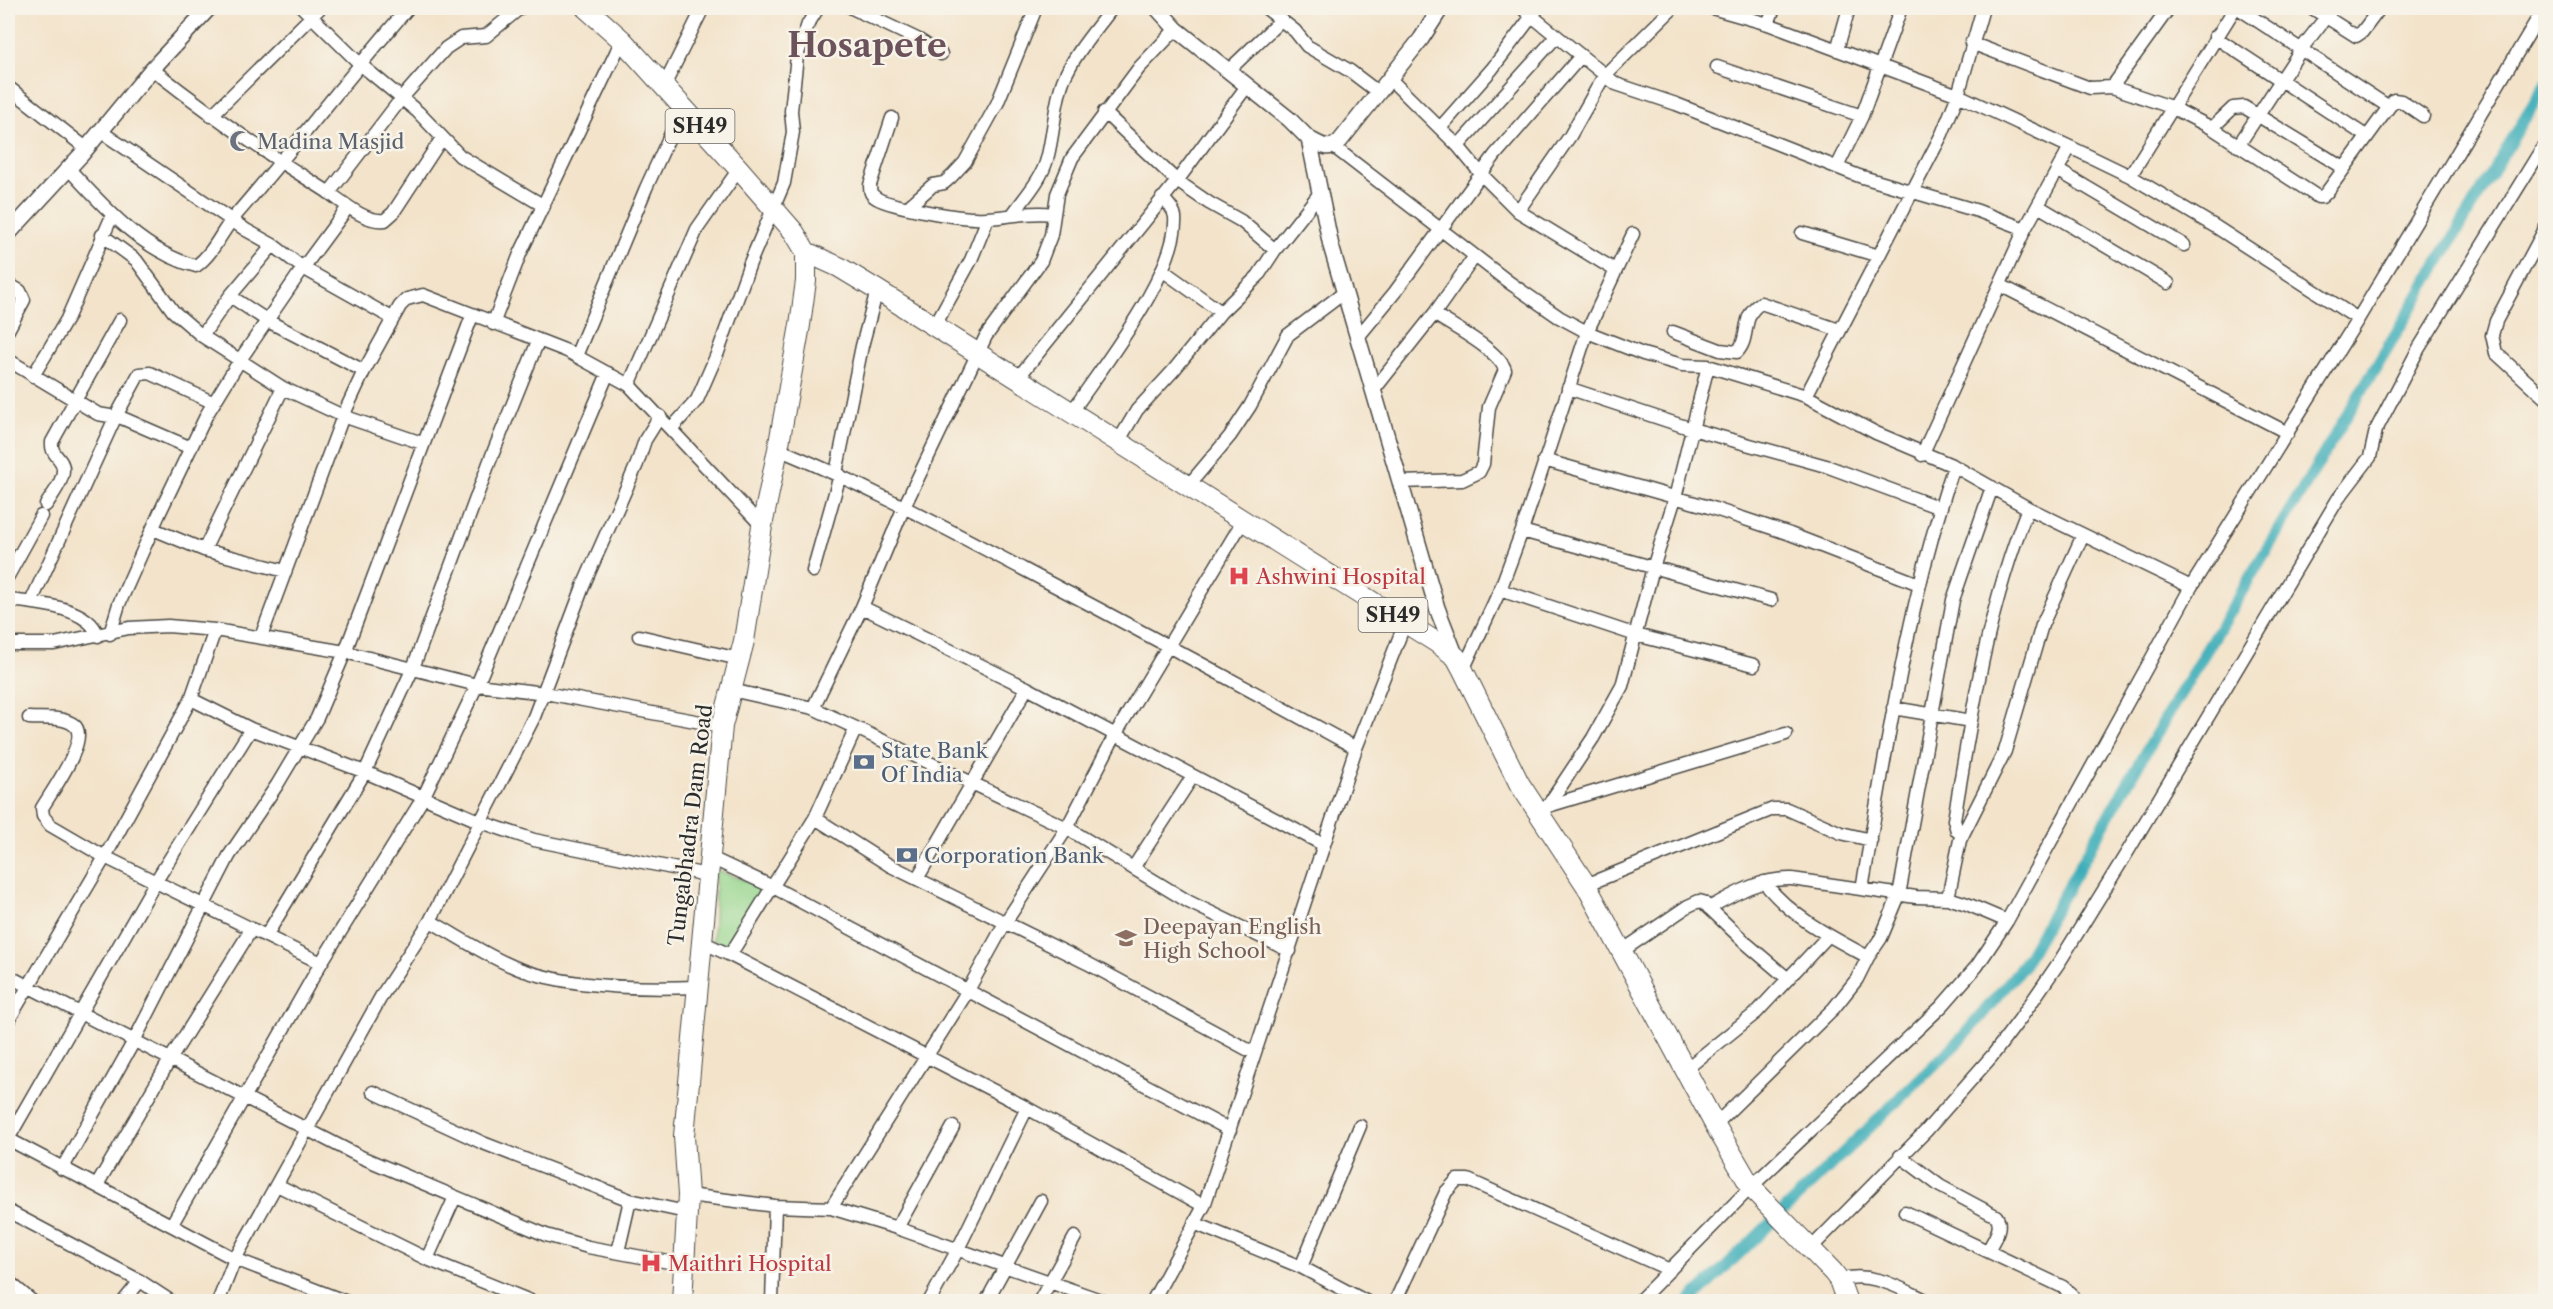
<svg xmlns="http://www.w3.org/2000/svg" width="2553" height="1309" font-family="'Libre Caslon Text',serif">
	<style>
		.green { fill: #95d68d; stroke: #60805c; stroke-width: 1.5 }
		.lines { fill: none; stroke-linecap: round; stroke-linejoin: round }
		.canal { stroke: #3eaeb9; stroke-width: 12 }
		.minor-casing { stroke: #494743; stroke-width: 15 }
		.tertiary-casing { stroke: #494743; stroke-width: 18 }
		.primary-casing { stroke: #494743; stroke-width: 22 }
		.minor { stroke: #fff; stroke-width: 12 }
		.tertiary { stroke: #fff; stroke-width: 15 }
		.primary { stroke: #fff; stroke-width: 20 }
		.labels { text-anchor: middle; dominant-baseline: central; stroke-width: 5; stroke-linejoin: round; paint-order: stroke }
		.shield { fill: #f7f3e8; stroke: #686764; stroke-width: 1.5 }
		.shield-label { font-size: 20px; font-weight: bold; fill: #2b2b2b }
		.worship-label { font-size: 21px; fill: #5b616d; stroke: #f7f3e8; text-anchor: start }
		.health-label { font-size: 21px; fill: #be3a42; stroke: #f7f3e8; text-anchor: start }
		.service-label { font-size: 21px; fill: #4e5e75; stroke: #f7f3e8; text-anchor: start }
		.street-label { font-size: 21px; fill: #2b2b2b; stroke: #f7f3e8 }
		.education-label { font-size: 21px; fill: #785e54; stroke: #f7f3e8; text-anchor: start }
		.town-label { font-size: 33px; font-weight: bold; fill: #6c525b; stroke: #f7f3e8 }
	</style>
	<rect width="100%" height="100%" fill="#f7f3e8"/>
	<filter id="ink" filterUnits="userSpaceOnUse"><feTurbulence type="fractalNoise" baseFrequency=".0167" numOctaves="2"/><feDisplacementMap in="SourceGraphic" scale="12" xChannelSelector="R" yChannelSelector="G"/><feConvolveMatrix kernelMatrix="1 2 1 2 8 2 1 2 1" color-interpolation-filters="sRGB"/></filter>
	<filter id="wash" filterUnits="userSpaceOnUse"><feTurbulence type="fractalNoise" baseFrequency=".008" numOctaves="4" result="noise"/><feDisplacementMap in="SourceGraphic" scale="24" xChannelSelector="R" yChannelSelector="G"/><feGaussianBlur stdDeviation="1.35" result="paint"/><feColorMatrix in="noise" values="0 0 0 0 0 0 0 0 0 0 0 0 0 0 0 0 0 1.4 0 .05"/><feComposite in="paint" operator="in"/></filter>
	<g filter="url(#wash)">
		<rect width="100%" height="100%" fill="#f3e3ca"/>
		<path class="green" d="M 716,870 L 766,888 L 730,947 L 713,940 Z"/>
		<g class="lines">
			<path class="canal" d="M 1689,1302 L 1961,1039 L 2022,967 L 2146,751 L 2546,83"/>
		</g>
	</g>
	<g filter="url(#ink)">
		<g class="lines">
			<defs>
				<path id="minor" d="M 303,8 L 360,64 L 418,112 L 460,156 L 544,206
					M 852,8 L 919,40 L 941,54
					M 1266,8 L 1295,31 L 1307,46 L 1350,71 L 1379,93
					M 1522,8 L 1616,84 L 1676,104 L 1859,176 L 1978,211 L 2025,229
					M 1712,8 L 1768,24 L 1958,95 L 2070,147 L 2130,176 L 2216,227 L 2358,319
					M 2238,8 L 2389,107
					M 2312,8 L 2356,36 L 2362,32 L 2380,8
					M 1768,24 L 1774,8
					M 2215,37 L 2366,136
					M 1971,43 L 2090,88 L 2112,87 L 2171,107 L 2212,128 L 2318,197 L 2322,197 L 2327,192 L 2394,100 L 2401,101 L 2423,116
					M 1837,50 L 1849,8
					M 1717,67 L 1862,116
					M 152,69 C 208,113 265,153 325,190 C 342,201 364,223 385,220 L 393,213 L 442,138
					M 1229,70 L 1281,20
					M 1390,79 L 1458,146 L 1482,175 L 1518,211 L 1615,270
					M 664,86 L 703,8
					M 8,87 L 86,148
					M 2112,87 L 2169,8
					M 1104,112 L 1177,181 L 1209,203 L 1241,221 L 1275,250
					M 211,116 L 320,8
					M 892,118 L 870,185 C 870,190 870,194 875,197 C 885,206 959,218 975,218 C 1001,220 1026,210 1053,214
					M 1440,128 L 1492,69 L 1538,8
					M 2212,128 L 2233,108 L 2244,107 L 2344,168
					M 100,131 L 246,230 L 273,245 L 303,268 L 392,318
					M 1458,146 L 1556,37
					M 2238,146 L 2302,48 L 2333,8
					M 1334,147 L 1510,283 L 1559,317 L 1587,332 L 1643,354 L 1682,365 L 1708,366 L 1806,396 L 1876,433 L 1954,466 L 2028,508 L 2191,587
					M 1837,167 L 1862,116 L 1901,8
					M 68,168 C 103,206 144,253 196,266 C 214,253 221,232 235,216 C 294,148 349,76 408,8
					M 2059,171 L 2184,245
					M 2130,176 L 2235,8
					M 329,193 L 401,99 L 446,48 L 461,38 L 486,36 L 520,8
					M 2038,206 L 2168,283
					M 908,207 L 933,185 L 944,183 L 951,177 L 965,162 L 997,104 L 1036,8
					M 1518,211 L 1570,136 L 1604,76 L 1673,8
					M 1013,214 C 1025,197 1042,179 1047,159 C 1054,133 1054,106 1063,81 C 1074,54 1095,31 1112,8
					M 2546,227 L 2496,321 L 2492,335 L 2496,353 L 2546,399
					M 1802,233 L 1879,256
					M 102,235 L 136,260 L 173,311 L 202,336 L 283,388 L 343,416 L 422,443
					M 1162,270 L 1221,312
					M 8,284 L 20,291 L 24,300 L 8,330
					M 2000,285 L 2288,433
					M 230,296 L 268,321 L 364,371
					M 493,324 L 520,254 L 622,40
					M 934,327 L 971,260 L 988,218
					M 1673,332 L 1720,350 L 1737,352 C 1751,338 1740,315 1761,303 L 1839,330
					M 202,336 L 230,296 L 273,245
					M 1358,337 L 1395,292 L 1495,155 L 1581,56
					M 576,356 L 646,188 L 683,107
					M 8,360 L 98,414 L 122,418 L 191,448
					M 33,376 L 67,319 L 112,216
					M 1017,379 L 1177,181 L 1247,86
					M 629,385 L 697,229 L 739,169
					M 1568,388 L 1692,429 L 1826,466 L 1940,508
					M 1373,391 L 1434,314 L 1475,256
					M 1806,396 L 1942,134 L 1958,95 L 1983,8
					M 1071,413 C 1101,368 1179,271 1175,217 C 1174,209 1168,203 1162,198
					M 671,429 L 697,400 L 718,352 L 750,263 L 784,183 L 793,132 L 791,111 L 797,56 L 808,24 L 818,8
					M 1118,442 L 1137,410 L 1173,371 L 1221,312 L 1258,276 L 1275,250 L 1320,193
					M 778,449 C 863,484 943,527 1023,569 C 1135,628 1245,687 1356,748
					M 1922,455 L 2025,229 L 2070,147
					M 1544,460 L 1709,507 L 1790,534 L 1919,584
					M 836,473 L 862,346 L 877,290
					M 1401,482 L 1462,480 L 1479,472 L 1483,464 L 1489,407 L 1505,370 C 1500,351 1452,326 1434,314
					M 1188,486 L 1230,436 L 1250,406 L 1288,335 L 1345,292
					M 46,505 C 52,495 69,475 61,462 C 56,454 51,452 52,442 L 120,320
					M 153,529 L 204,550 L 285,571
					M 1522,531 L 1771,600
					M 204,550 L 283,388
					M 813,571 L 840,475
					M 8,576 L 41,516
					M 1500,590 L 1636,635 L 1754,665
					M 8,600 C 34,603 89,606 98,636
					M 31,602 L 115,418 L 139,374 L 150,373 L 214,403
					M 862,607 L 1027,688 L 1324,845
					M 110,634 L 119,604 L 160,512 L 207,414 L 240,360 L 303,268 L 348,207
					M 639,636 L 739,659
					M 261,637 L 343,416 L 364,371 L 400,306 L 407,299 L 423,295 L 567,351 L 629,385 L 762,526
					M 8,644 L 54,644 L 129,628 L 168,626 L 215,630 L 345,652 L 477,685 L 545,693 L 722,726
					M 1463,670 L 1500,590 L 1522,531 L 1587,332 L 1633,234
					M 731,690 L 813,708 L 856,728 L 1067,828 L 1189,902 L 1290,951
					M 813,708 L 862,607 L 904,507 L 986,336 L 1041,261 L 1051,235 L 1057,194 L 1072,158 L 1139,68 L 1176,29
					M 1893,708 L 1971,721
					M 29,718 C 42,719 63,716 74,725 C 91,738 50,794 42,808 L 43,816 L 50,825 L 105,857 L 321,963
					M 856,728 L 815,818 L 889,865 L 1087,963 L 1254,1053
					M 251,729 L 365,772 L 481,822 L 534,840 L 707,875
					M 1548,806 L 1786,734
					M 1541,816 L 1593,738 L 1622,686 L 1653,568 L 1675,498 L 1708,366
					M 1963,834 L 1957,831 L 1954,820 C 1972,712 1987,610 2028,508
					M 709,857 L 773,887 L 1230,1130
					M 1133,868 L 1193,776
					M 917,879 L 1027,688
					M 1764,882 C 1791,917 1829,936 1868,957
					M 1586,885 L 1773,809 L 1787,809 L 1841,833 L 1871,840
					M 1862,889 C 1887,747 1907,604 1954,466
					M 1948,898 L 1960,840 L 2005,751 L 2042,625 L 2083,535
					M 1709,908 C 1736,893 1761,878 1792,879 L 1916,897 L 1948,898 L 1967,904 L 2007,921
					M 430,921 C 459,937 488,957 519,969 C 571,988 642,989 696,987
					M 266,936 L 365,772 L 413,668 L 489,463 L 538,341
					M 700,941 L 730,955 L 1027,1108 L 1204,1206
					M 1622,951 L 1688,906 L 1699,901 L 1703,902 L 1747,944 L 1788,979
					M 730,955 L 815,818
					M 8,976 L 361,1157 L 546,1235 L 588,1247 L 685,1265
					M 8,1021 L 105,857 L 191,699 L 215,630
					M 1686,1069 L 1757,1012 L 1828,936
					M 373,1092 L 483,1143 L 630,1200 L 686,1212
					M 1715,1125 L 1834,1008 L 1857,979 L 1868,957 L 1881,938 L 1899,895 L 1953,600 L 1992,487
					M 8,1139 L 156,881 L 251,729 L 191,699
					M 8,1139 L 235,1259 L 347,1302
					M 1900,1156 L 1940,1186 L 1996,1216 C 2004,1227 1993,1240 1988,1251
					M 62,1169 L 134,1041 L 229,856 L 277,785 L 317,718 L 345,652 L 472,316
					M 97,1185 L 171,1058 L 251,930
					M 277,1185 L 427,1259 L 533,1302
					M 688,1195 L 775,1206 L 831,1208 L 897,1228 L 1106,1302
					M 831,1208 L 967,992 L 1005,923 L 1067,828 L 1115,735 L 1243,521
					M 8,1211 L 140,1281 L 172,1302
					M 1905,1212 L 2063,1287 L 2072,1295 L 2071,1302
					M 1194,1223 L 1301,1267 L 1367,1302
					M 172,1224 L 321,963 L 423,798 L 477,685 L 608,373
					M 897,1228 L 953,1127
					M 1811,1248 L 1926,1131 L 1992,1056 L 2020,1019 L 2060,961 L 2128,851 L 2338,499 L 2370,457 L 2376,430 L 2419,348 L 2546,142
					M 618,1252 L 630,1200
					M 427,1259 L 455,1197
					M 1301,1267 L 1360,1126
					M 1839,1280 C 1872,1270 1901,1289 1930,1302
					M 8,1281 L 33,1302
					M 123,1302 L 140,1281
					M 218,1302 L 235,1259 L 382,995 L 430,921 L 534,717 L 584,584 L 637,464 L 645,440 L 660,416
					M 772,1302 L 775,1206
					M 929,1302 L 957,1251 L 1027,1108
					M 986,1302 L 1041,1201
					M 1039,1302 L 1075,1237
					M 1152,1302 L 1204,1206 L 1356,748 L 1405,623
					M 1395,1302 L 1446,1192 L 1457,1180 L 1468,1180 L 1670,1270
					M 1638,1302 L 1751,1187 L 1942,1006 L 1977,966 L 2007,921 L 2191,587 L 2358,319 L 2544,8"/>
				<path id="tertiary" d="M 1157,8 L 1176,29 L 1289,119 L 1309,139 L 1331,246 L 1437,608 L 1456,657
					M 1309,139 C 1321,145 1329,152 1340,141 L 1421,39 L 1441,8
					M 8,234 L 81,155 L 152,69 L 209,8"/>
				<path id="primary" d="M 586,8 L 622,40 L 739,169 L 794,232 L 806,252 L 839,267 L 877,290 L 1436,642 L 1456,657 L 1463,670 L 1519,783 L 1586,885 L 1715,1125 L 1751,1187 L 1833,1272 L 1839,1280 L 1847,1302
					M 682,1302 L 688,1195 L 684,1136 L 722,726 L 744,641 L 762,526 L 778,449 L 800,325 L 806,281 L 806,252"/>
			</defs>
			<use href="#minor" class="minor-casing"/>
			<use href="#tertiary" class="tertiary-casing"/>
			<use href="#primary" class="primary-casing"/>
			<use href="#minor" class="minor"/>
			<use href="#tertiary" class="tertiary"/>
			<use href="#primary" class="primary"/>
		</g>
	</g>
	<defs>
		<symbol id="mosque-bare" viewBox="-9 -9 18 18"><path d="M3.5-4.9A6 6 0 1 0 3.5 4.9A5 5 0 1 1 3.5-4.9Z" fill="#6b7280" stroke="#f7f3e8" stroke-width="2.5" paint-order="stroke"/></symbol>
		<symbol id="hospital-bare" viewBox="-9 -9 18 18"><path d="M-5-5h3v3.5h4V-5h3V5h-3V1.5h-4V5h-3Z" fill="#e0444e" stroke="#f7f3e8" stroke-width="2.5" paint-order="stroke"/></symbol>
		<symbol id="bank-bare" viewBox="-9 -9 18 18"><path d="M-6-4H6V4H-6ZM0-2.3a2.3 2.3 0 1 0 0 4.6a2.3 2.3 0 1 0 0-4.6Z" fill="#5c6f8a" stroke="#f7f3e8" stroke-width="2.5" paint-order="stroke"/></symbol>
		<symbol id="school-bare" viewBox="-9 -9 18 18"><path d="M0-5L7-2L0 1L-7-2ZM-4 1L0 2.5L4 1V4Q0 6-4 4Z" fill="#8d6e63" stroke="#f7f3e8" stroke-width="2.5" paint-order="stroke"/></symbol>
	</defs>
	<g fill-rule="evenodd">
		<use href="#mosque-bare" x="225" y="126" width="30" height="30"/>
		<use href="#hospital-bare" x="1224" y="561" width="30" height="30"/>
		<use href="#bank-bare" x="849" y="747" width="30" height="30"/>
		<use href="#bank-bare" x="892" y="840" width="30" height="30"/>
		<use href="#school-bare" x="1111" y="923" width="30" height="30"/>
		<use href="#hospital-bare" x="636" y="1248" width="30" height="30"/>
	</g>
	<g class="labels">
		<g class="shield">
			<rect x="665.5" y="109" width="69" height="34" rx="4.5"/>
			<rect x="1358.5" y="598" width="69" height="34" rx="4.5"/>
		</g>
		<g class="shield-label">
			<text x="700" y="126">SH49</text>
			<text x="1393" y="615">SH49</text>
		</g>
		<g class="worship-label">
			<text x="257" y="141">Madina Masjid</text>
		</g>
		<g class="health-label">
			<text x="1256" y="576">Ashwini Hospital</text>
			<text x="668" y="1263">Maithri Hospital</text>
		</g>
		<g class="service-label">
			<text x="881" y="750">State Bank<tspan x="881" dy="24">Of India</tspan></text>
			<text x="924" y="855">Corporation Bank</text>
		</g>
		<g class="street-label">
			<text transform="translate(690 825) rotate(-83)">Tungabhadra Dam Road</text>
		</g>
		<g class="education-label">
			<text x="1143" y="926">Deepayan English<tspan x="1143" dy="24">High School</tspan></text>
		</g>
		<g class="town-label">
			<text x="867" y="45">Hosapete</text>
		</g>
	</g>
	<rect width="2553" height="1309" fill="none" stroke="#f7f3e8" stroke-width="30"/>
</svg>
